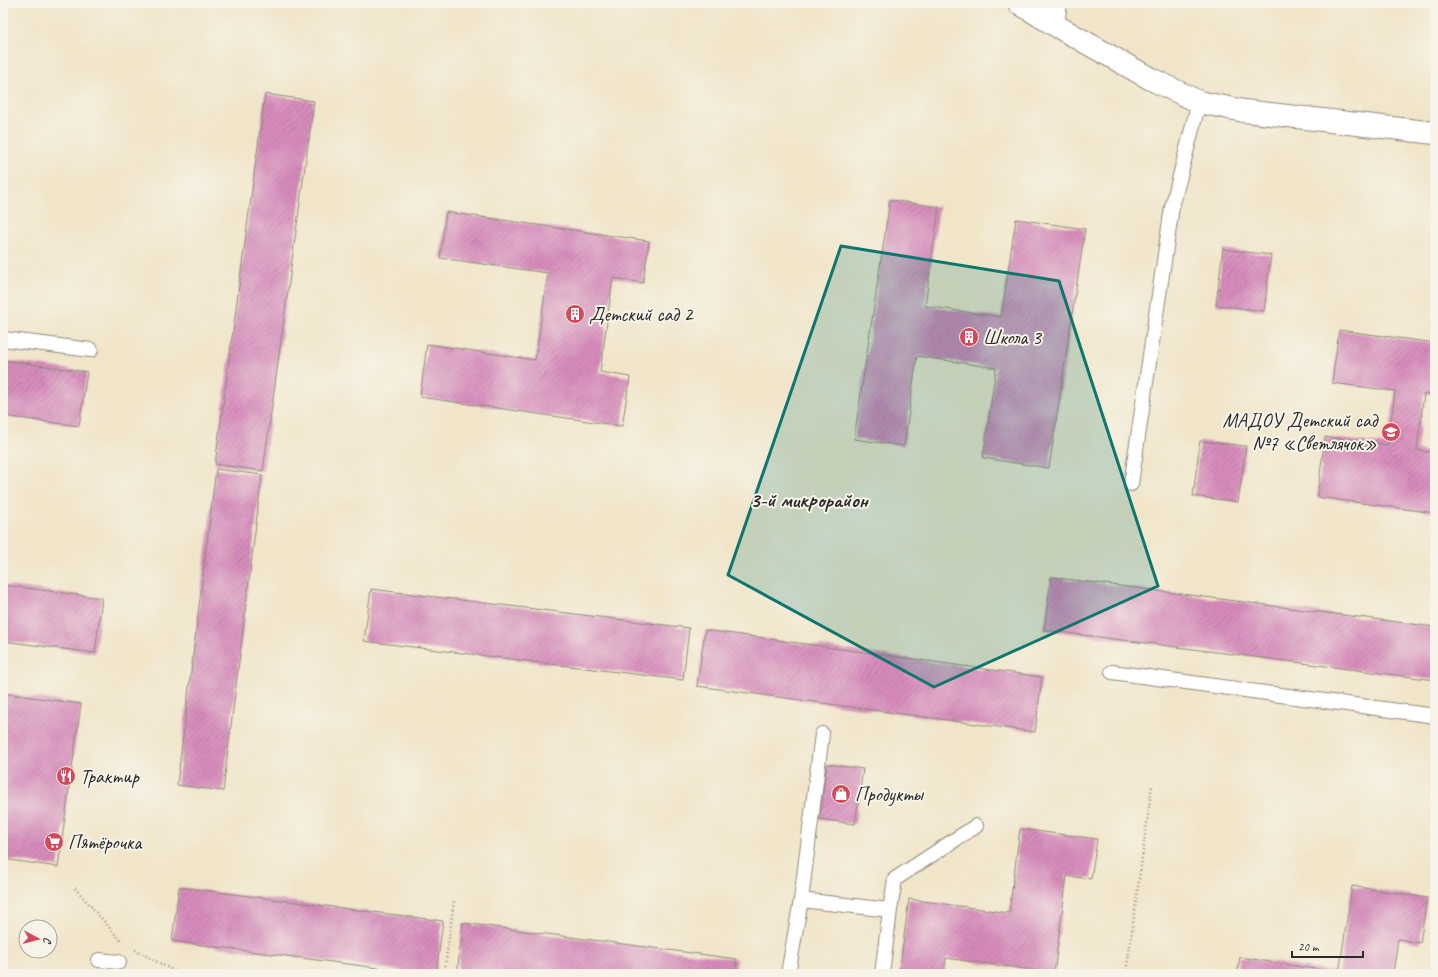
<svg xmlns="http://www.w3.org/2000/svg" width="1438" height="977" font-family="Caveat,sans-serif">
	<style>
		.building { fill: url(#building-hatch) }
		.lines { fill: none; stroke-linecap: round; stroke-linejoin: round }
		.lane-casing { stroke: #8e887a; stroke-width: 16 }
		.street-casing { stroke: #8e887a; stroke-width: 24 }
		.path { stroke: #8e887a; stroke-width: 2.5; stroke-dasharray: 1 3; stroke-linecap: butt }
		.lane { stroke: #fff; stroke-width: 14 }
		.street { stroke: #fff; stroke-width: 22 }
		.marked { fill: #0f766e; fill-opacity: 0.2; stroke: #0f766e; stroke-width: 3; stroke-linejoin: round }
		.labels { text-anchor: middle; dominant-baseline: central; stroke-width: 4; stroke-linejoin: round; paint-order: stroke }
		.poi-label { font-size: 20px; fill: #2b2b2b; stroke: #f7f3e8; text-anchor: start }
		.neighbourhood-label { font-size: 21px; font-weight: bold; fill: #2b2b2b; stroke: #f7f3e8 }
	</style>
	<defs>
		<pattern id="building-hatch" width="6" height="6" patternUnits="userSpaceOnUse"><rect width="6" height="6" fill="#d78cbc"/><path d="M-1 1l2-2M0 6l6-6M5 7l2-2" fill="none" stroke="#af7399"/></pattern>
	</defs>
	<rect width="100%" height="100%" fill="#f7f3e8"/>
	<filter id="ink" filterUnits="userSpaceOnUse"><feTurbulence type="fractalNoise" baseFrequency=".025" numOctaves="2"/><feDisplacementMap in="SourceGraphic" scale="8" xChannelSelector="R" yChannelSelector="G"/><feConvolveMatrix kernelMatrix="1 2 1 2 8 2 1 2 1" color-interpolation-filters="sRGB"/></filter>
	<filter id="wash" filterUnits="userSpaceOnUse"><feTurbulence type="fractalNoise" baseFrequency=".012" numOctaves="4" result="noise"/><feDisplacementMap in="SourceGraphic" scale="16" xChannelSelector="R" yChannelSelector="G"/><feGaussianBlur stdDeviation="0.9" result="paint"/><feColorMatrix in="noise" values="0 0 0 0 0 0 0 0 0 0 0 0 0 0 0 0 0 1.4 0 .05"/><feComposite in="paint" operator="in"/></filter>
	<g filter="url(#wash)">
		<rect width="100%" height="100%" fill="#f0e5c9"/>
		<g id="blocks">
			<path class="building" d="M 265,94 L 314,101 L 263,471 L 215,464 Z
				M 890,200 L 939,207 L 925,306 L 1001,317 L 1016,219 L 1085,229 L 1049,468 L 983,458 L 996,368 L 917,356 L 904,446 L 854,439 Z
				M 446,212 L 649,241 L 643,283 L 613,278 L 600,372 L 630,377 L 622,426 L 420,397 L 427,344 L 535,360 L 548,273 L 440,258 Z
				M 1223,249 L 1271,255 L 1264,311 L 1216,305 Z
				M 1339,330 L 1435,343 L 1435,395 L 1424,394 L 1417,450 L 1435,453 L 1435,513 L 1317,497 L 1325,437 L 1388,445 L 1395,391 L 1332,383 Z
				M 3,360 L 87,372 L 79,426 L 3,416 Z
				M 1200,441 L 1246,446 L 1238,502 L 1193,496 Z
				M 216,469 L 262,475 L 223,791 L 177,785 Z
				M 1051,577 L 1435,627 L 1435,680 L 1044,630 Z
				M 3,585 L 102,598 L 95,653 L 3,641 Z
				M 371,589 L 689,628 L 683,680 L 364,641 Z
				M 705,630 L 1042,677 L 1035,732 L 697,686 Z
				M 3,693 L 81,704 L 58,867 L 3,859 Z
				M 827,764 L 863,769 L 855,824 L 819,819 Z
				M 1020,829 L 1097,839 L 1091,879 L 1067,876 L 1054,973 L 946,958 L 944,974 L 899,974 L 909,899 L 1009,913 Z
				M 1352,886 L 1427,898 L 1420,943 L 1398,939 L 1393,974 L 1237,974 L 1240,957 L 1339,973 Z
				M 179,887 L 443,921 L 436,974 L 424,974 L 172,941 Z
				M 463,923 L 737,959 L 735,974 L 457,974 Z"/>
		</g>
	</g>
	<g filter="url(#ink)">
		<use href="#blocks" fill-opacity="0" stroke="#8e887a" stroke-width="1"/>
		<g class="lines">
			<defs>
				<path id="lane" d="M 3,339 L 91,350
					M 1131,484 L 1172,207 L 1199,102
					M 1112,672 L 1435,716
					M 801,900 L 890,910 L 895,879 L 976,826
					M 99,960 L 119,962
					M 788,974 L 801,900 L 822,734
					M 882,974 L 890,910"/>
				<path id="street" d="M 1019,3 L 1053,24 L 1151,79 L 1199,102 L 1244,111 L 1435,133
					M 1053,24 L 1056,3"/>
			</defs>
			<use href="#lane" class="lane-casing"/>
			<use href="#street" class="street-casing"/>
			<path class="path" d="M 75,888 L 122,942
				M 135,950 L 180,974
				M 444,974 L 454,901
				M 1126,974 L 1152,786"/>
			<use href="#lane" class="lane"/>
			<use href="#street" class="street"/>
		</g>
	</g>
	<path class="marked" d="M 841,246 L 1059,281 L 1158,586 L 934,687 L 728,575 Z"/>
	<defs>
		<symbol id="building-disc" viewBox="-11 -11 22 22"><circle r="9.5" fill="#d1495b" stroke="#f7f3e8"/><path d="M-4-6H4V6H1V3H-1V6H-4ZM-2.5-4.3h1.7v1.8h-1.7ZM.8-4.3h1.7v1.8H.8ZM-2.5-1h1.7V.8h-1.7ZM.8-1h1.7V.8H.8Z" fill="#fff"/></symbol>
		<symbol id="school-disc" viewBox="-11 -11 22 22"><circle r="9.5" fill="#d1495b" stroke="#f7f3e8"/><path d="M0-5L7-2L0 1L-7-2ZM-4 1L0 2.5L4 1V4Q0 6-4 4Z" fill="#fff"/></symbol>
		<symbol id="restaurant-disc" viewBox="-11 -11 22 22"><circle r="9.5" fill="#d1495b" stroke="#f7f3e8"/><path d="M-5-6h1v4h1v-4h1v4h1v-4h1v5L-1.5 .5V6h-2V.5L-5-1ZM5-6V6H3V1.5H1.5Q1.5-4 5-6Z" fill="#fff"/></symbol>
		<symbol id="shop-disc" viewBox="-11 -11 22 22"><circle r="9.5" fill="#d1495b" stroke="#f7f3e8"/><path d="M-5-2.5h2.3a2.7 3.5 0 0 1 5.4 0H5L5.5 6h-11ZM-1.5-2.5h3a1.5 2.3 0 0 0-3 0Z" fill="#fff"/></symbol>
		<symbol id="supermarket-disc" viewBox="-11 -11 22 22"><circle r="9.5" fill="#d1495b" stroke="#f7f3e8"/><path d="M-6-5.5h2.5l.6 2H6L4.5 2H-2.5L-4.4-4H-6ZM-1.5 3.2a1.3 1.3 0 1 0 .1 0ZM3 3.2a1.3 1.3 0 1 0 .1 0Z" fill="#fff"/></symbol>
	</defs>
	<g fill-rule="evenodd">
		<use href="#building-disc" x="564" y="303" width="22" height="22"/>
		<use href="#building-disc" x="958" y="326" width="22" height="22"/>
		<use href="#school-disc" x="1380" y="421" width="22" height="22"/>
		<use href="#restaurant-disc" x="55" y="765" width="22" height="22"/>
		<use href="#shop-disc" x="830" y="783" width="22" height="22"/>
		<use href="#supermarket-disc" x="43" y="831" width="22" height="22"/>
	</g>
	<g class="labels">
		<g class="poi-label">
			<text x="589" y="314">Детский сад 2</text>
			<text x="983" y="337">Школа 3</text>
			<text x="1377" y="420" text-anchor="end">МАДОУ Детский сад<tspan x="1377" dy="23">№7 «Светлячок»</tspan></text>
			<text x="80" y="776">Трактир</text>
			<text x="855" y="794">Продукты</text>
			<text x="68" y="842">Пятёрочка</text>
		</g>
		<g class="neighbourhood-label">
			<text x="809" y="500">3-й микрорайон</text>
		</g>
	</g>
	<rect width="1438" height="977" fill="none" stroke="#f7f3e8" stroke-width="16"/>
	<g transform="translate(38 939) rotate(97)"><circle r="19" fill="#f7f3e8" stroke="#a5a39c"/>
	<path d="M0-3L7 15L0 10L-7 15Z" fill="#d1495b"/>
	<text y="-6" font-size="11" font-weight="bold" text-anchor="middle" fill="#2b2b2b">С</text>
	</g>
	<path d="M1292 951v6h71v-6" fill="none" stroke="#2b2b2b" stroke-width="2"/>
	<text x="1298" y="951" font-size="12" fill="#2b2b2b" stroke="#f7f3e8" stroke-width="3" paint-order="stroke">20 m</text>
</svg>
